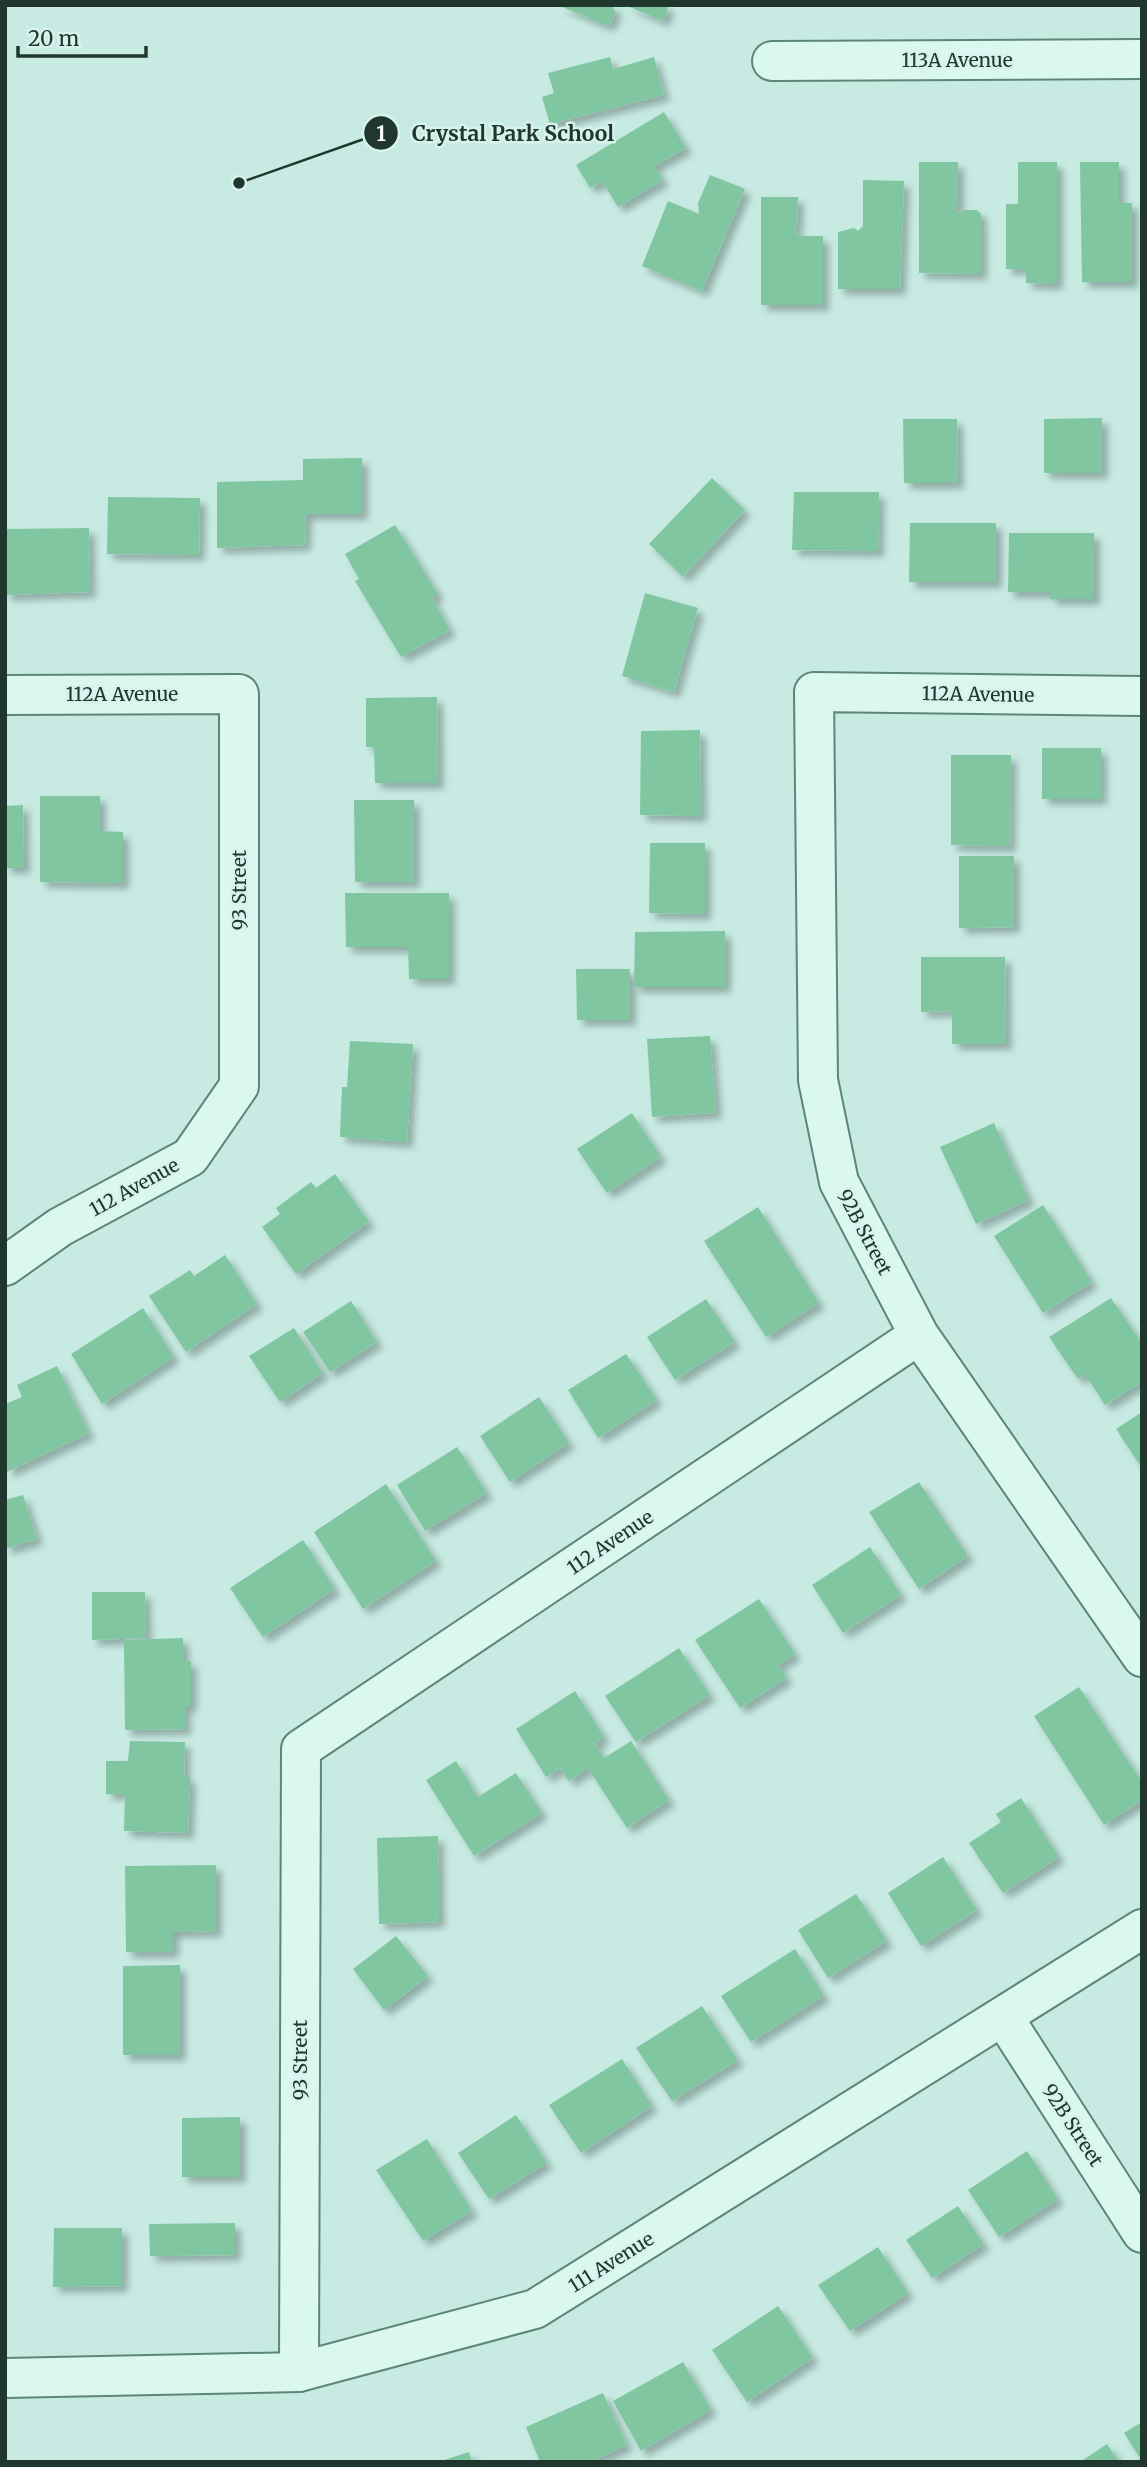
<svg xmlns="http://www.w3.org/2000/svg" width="1147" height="2467" font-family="Merriweather,serif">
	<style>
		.building { fill: #80c7a1; filter: url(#shadow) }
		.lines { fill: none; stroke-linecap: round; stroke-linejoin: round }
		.minor-casing { stroke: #5e8675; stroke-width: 42 }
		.tertiary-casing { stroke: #5e8675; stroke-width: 42 }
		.minor { stroke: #daf7f0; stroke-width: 38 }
		.tertiary { stroke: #daf7f0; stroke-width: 38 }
		.labels { text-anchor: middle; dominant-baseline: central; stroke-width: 5; stroke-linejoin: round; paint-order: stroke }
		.street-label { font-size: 19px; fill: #20372d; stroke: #d7f3ed }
		.leader { fill: none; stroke: #20372d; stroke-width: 2.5 }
		.callout-dot { fill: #20372d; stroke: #d7f3ed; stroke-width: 2.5 }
		.mark-label { font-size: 21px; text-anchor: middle; font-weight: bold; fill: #fff }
		.callout-label { font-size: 21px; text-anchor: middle; font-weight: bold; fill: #20372d; stroke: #d7f3ed; stroke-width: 5; stroke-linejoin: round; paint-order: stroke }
	</style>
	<defs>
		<filter id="shadow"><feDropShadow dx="6" dy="6" stdDeviation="3.5" flood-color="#0004"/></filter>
	</defs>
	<rect width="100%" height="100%" fill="#c7ebe3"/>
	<path class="building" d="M 557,5 L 617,5 L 613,7 L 615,12 L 611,23 L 606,25 Z
		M 625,5 L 669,5 L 663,21 Z
		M 610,57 L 613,69 L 654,57 L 664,95 L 550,124 L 542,97 L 554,93 L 548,73 Z
		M 664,112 L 686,148 L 654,166 L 663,180 L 618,207 L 602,181 L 590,188 L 576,165 Z
		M 919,162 L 958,162 L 958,204 L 954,208 L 960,214 L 964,210 L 977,210 L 981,214 L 981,274 L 919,273 Z
		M 1018,162 L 1057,162 L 1057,284 L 1026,283 L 1026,269 L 1006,269 L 1006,204 L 1018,204 Z
		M 1080,162 L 1119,162 L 1119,203 L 1132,203 L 1132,282 L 1082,282 Z
		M 710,175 L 745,189 L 702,291 L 642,266 L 668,201 L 699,214 L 698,203 Z
		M 863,180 L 904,181 L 900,289 L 838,289 L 838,232 L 854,228 L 858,231 L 863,226 Z
		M 761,197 L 798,197 L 797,226 L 794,230 L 799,236 L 823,236 L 823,305 L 761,305 Z
		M 1102,418 L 1102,473 L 1044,473 L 1044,419 Z
		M 903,419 L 957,419 L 958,483 L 904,483 Z
		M 362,458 L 362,514 L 306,514 L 305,545 L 217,548 L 217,482 L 303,480 L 303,459 Z
		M 712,478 L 745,510 L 683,577 L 649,544 Z
		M 794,492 L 879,492 L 878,551 L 792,550 Z
		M 108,497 L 200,498 L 199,555 L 107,554 Z
		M 910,523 L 996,523 L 996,582 L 909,582 Z
		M 395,525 L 438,594 L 432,598 L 450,630 L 401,657 L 355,581 L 359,579 L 345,554 Z
		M 89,528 L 90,592 L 5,595 L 5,529 Z
		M 1009,533 L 1094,533 L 1094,599 L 1050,599 L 1050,592 L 1008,592 Z
		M 645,593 L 698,608 L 674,692 L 622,676 Z
		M 437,697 L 438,783 L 375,783 L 374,747 L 366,747 L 366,698 Z
		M 700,730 L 701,816 L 640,815 L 641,731 Z
		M 1042,748 L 1101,748 L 1101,799 L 1042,799 Z
		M 951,755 L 1011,755 L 1010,846 L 951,845 Z
		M 40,796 L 100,796 L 100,831 L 123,832 L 123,883 L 40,882 Z
		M 354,800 L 414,800 L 414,882 L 355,882 Z
		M 23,805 L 24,868 L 5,868 L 5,806 Z
		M 650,843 L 705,843 L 705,914 L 649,913 Z
		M 959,856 L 1014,856 L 1014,927 L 959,928 Z
		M 345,893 L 449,893 L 449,979 L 409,979 L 408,947 L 346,947 Z
		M 725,931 L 725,987 L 634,987 L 635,932 Z
		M 921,957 L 1005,957 L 1006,1044 L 952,1044 L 952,1011 L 921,1012 Z
		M 576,969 L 630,969 L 630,1020 L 577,1020 Z
		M 710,1036 L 716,1113 L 652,1117 L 647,1039 Z
		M 350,1041 L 413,1044 L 407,1142 L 340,1137 L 342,1087 L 347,1087 Z
		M 632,1113 L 661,1157 L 607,1193 L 577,1149 Z
		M 994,1123 L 1029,1200 L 976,1224 L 940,1147 Z
		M 335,1174 L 369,1222 L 296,1274 L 262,1227 L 280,1214 L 276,1208 L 311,1182 L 316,1188 Z
		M 1043,1205 L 1092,1282 L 1043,1313 L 994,1236 Z
		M 758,1207 L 819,1303 L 766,1337 L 704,1241 Z
		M 225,1255 L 257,1304 L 186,1352 L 149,1296 L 190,1270 L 194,1276 Z
		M 1111,1298 L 1142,1344 L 1142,1382 L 1105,1405 L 1085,1374 L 1078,1379 L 1049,1337 Z
		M 706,1299 L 735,1342 L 675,1380 L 647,1337 Z
		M 351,1301 L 377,1342 L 330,1372 L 303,1332 Z
		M 143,1308 L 174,1357 L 102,1404 L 71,1354 Z
		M 294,1328 L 323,1373 L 280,1402 L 249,1356 Z
		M 626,1354 L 657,1400 L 598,1438 L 568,1390 Z
		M 57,1366 L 89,1433 L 7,1472 L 5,1404 L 22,1397 L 17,1385 Z
		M 539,1397 L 569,1443 L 510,1482 L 480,1436 Z
		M 1142,1412 L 1142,1468 L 1116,1429 Z
		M 457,1447 L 487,1493 L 425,1531 L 397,1485 Z
		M 919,1482 L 968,1556 L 919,1589 L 869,1512 Z
		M 386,1484 L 436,1561 L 363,1609 L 314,1532 Z
		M 23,1495 L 37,1539 L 5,1549 L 5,1500 Z
		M 303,1540 L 335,1589 L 263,1637 L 230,1588 Z
		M 870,1547 L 901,1595 L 843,1633 L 812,1585 Z
		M 92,1592 L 145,1592 L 146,1638 L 92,1640 Z
		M 759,1599 L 795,1654 L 778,1665 L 787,1678 L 740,1708 L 695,1640 Z
		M 183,1638 L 183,1661 L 191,1661 L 191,1706 L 185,1706 L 185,1729 L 125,1730 L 124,1640 Z
		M 679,1648 L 710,1695 L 636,1742 L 605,1696 Z
		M 1079,1687 L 1142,1782 L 1142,1800 L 1104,1825 L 1034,1716 Z
		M 575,1691 L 604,1737 L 595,1743 L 604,1758 L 631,1741 L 669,1800 L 627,1828 L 588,1768 L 569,1781 L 560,1768 L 546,1777 L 516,1729 Z
		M 130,1741 L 185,1742 L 184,1777 L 190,1777 L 188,1833 L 124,1831 L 125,1794 L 106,1794 L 106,1761 L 128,1761 Z
		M 456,1761 L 478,1797 L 516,1773 L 542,1813 L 474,1856 L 426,1780 Z
		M 1021,1798 L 1059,1857 L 1003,1893 L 969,1843 L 1001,1822 L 996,1814 Z
		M 438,1836 L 439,1922 L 379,1924 L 377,1838 Z
		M 943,1857 L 977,1910 L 921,1946 L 888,1893 Z
		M 216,1865 L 216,1931 L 173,1932 L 173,1952 L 126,1952 L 125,1866 Z
		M 856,1894 L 887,1941 L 828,1978 L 798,1930 Z
		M 396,1936 L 428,1976 L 384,2010 L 353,1969 Z
		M 795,1949 L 824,1996 L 751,2042 L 721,1996 Z
		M 180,1965 L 180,2055 L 123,2055 L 123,1966 Z
		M 702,2006 L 738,2060 L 672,2101 L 636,2048 Z
		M 622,2059 L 652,2106 L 581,2153 L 549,2105 Z
		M 516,2115 L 547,2163 L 489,2199 L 458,2153 Z
		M 240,2117 L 240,2177 L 182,2177 L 182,2118 Z
		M 427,2139 L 472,2211 L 423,2241 L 376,2170 Z
		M 1027,2151 L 1058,2199 L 999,2237 L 968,2190 Z
		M 958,2206 L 984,2244 L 932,2278 L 906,2240 Z
		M 235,2223 L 235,2255 L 150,2256 L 149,2224 Z
		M 54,2228 L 122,2228 L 122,2286 L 53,2287 Z
		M 878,2247 L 908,2293 L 850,2331 L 818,2285 Z
		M 778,2306 L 813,2358 L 747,2402 L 712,2350 Z
		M 683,2362 L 711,2410 L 641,2451 L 613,2401 Z
		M 603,2393 L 627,2445 L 590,2462 L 540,2462 L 526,2427 Z
		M 1142,2422 L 1142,2461 L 1124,2433 Z
		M 1107,2444 L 1119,2462 L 1080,2462 Z
		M 469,2452 L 472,2462 L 441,2462 L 441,2461 Z"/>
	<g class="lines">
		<defs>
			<path id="minor" d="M 772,61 L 1142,59
				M 5,695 L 239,694 L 239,1086 L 190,1157 L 60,1227 L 5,1266
				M 1142,696 L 814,692 L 818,1080 L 839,1182 L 919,1335 L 1142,1657
				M 299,2372 L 301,1749 L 919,1335"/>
			<path id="tertiary" d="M 1004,2018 L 1142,2233
				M 5,2378 L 299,2372 L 535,2309 L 1142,1929"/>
		</defs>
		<use href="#minor" class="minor-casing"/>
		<use href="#tertiary" class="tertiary-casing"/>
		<use href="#minor" class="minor"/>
		<use href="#tertiary" class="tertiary"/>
	</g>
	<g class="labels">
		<g class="street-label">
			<text x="957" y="60">113A Avenue</text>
			<text x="122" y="694">112A Avenue</text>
			<text transform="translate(978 694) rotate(1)">112A Avenue</text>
			<text transform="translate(239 890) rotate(-90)">93 Street</text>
			<text transform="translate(134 1187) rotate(-29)">112 Avenue</text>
			<text transform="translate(865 1232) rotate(62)">92B Street</text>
			<text transform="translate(610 1542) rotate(-34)">112 Avenue</text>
			<text transform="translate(300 2060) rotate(-90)">93 Street</text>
			<text transform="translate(1073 2125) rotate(57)">92B Street</text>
			<text transform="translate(611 2262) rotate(-32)">111 Avenue</text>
		</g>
	</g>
	<path class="leader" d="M239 183L381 133"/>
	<g class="callout-dot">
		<circle cx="239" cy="183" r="7"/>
		<circle cx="381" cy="133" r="18"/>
	</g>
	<g class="mark-label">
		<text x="381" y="141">1</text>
	</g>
	<g class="callout-label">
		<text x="513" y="141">Crystal Park School</text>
	</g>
	<rect width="1147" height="2467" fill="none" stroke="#20372d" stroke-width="14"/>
	<path d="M18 46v10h128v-10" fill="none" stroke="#20372d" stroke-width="3.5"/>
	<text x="28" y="46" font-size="21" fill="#20372d" stroke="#d7f3ed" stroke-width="5" paint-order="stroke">20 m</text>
</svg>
